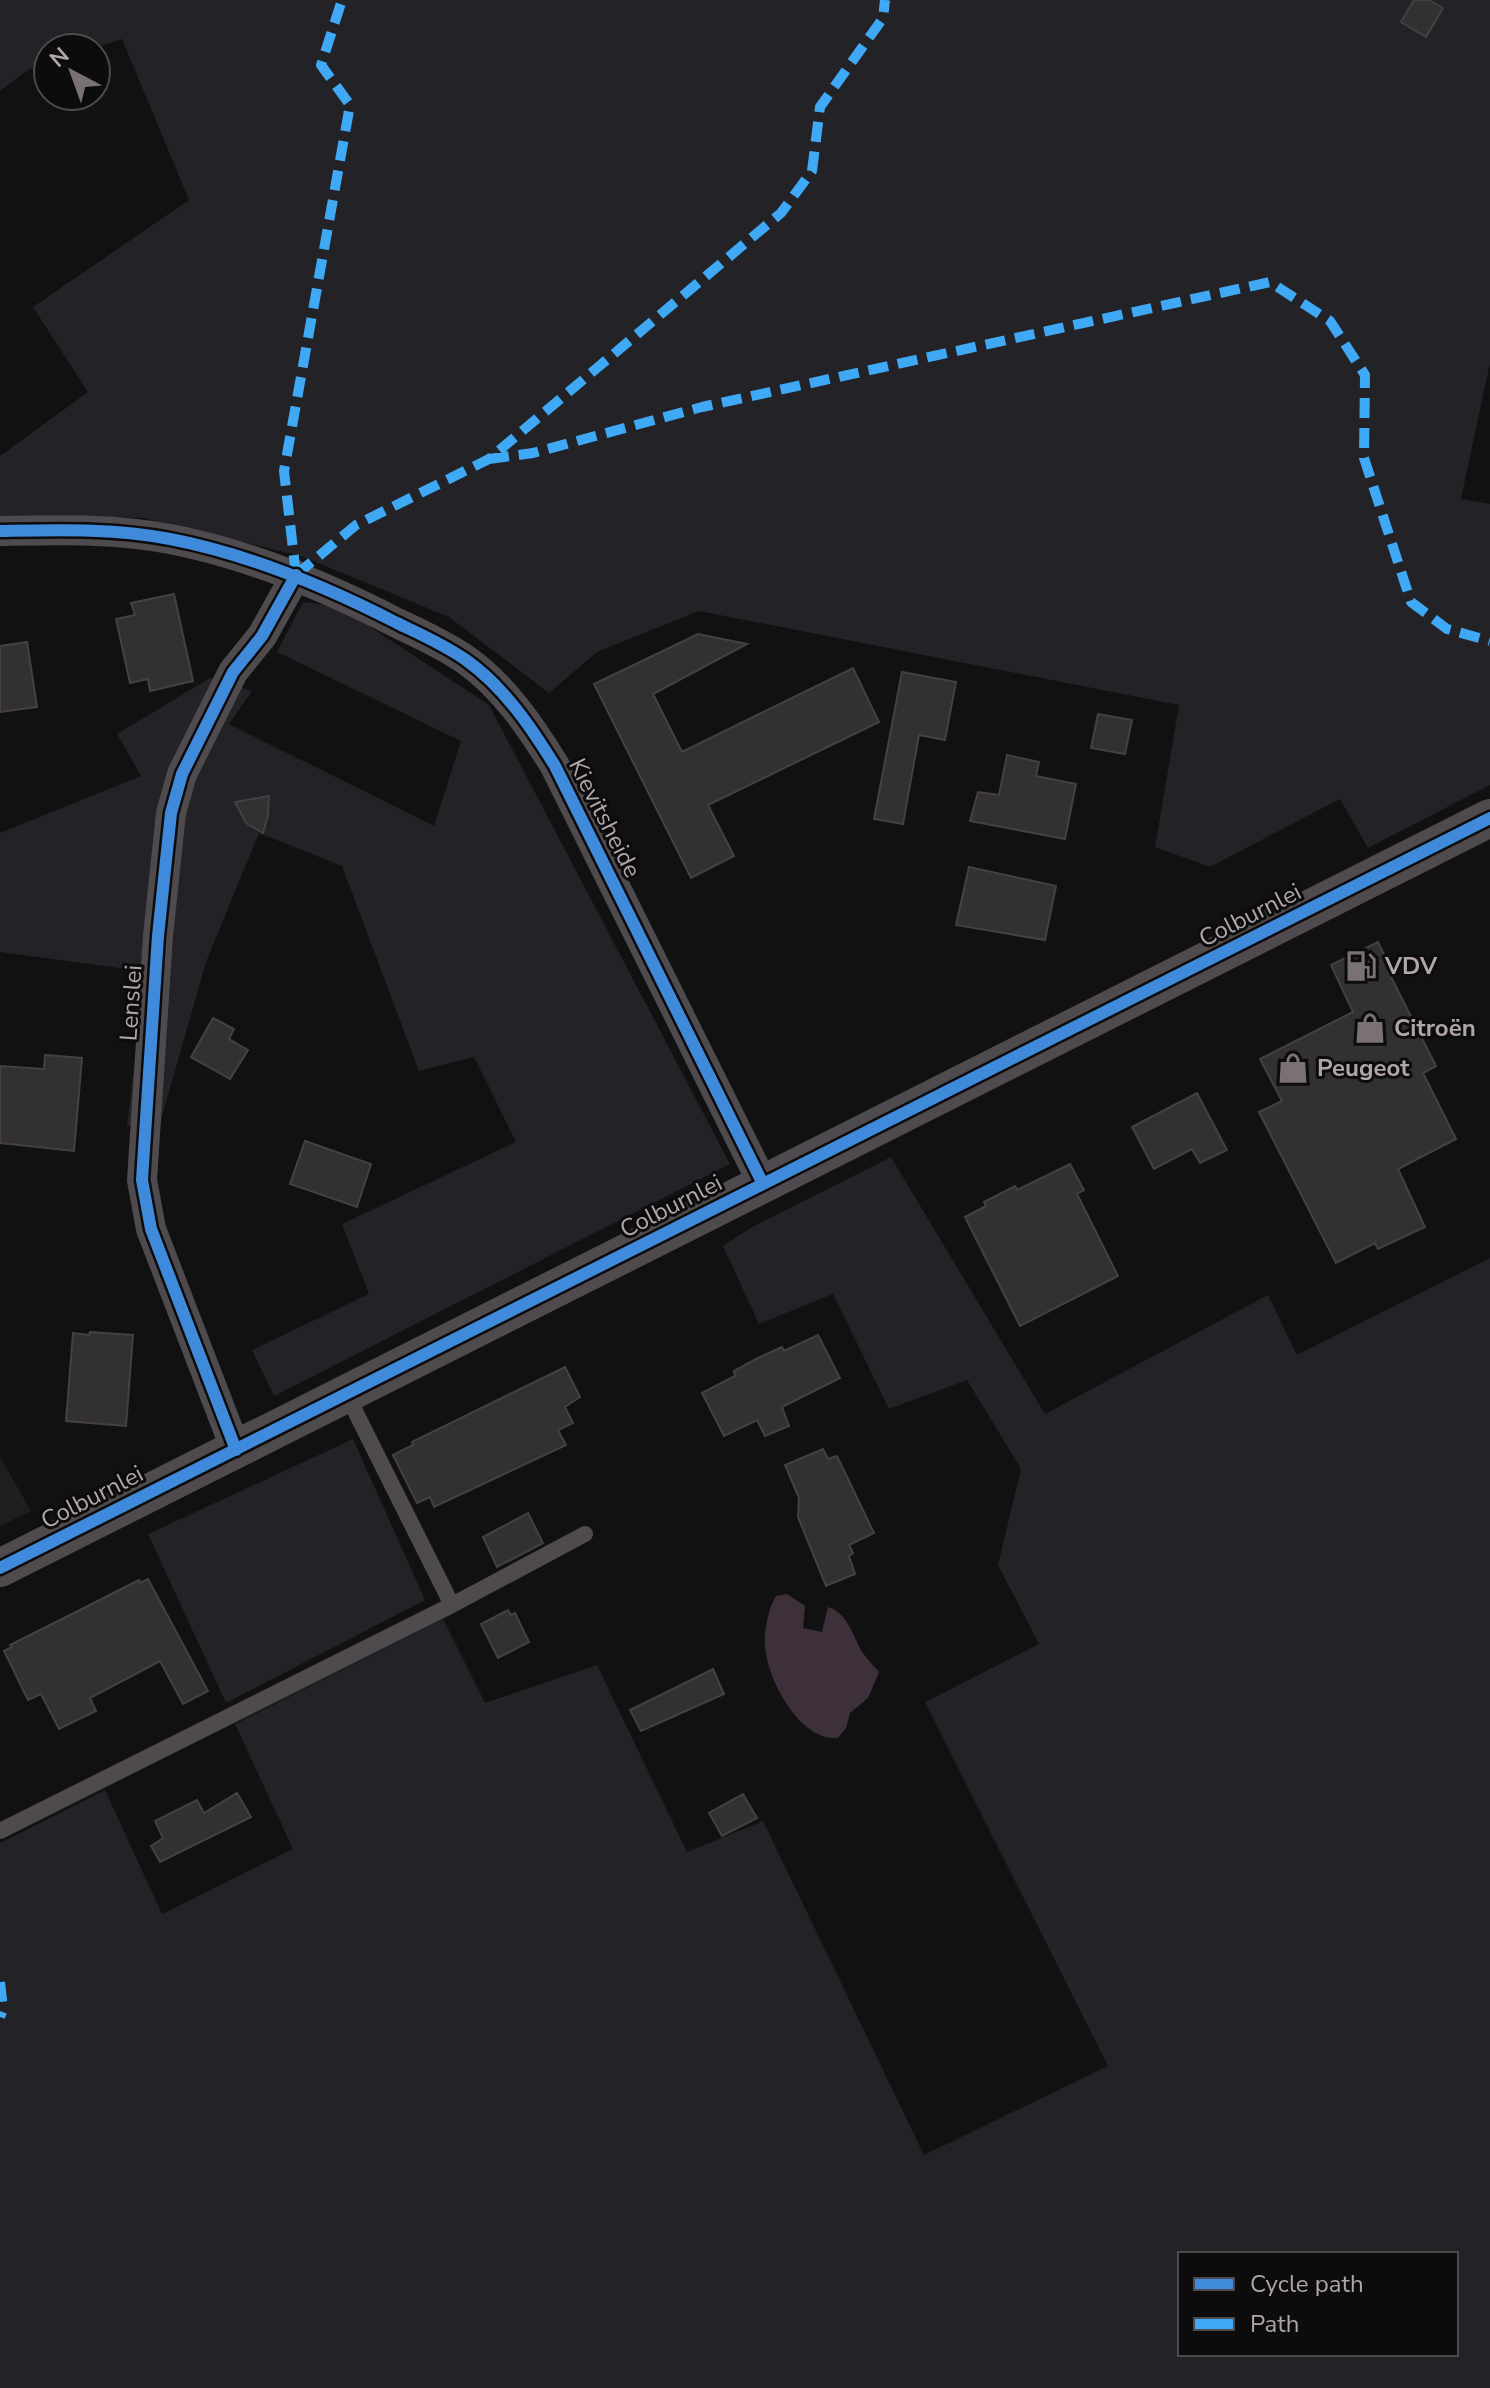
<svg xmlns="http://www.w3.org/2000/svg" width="1490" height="2388" font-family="'Nunito Sans',sans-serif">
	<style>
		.built { fill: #201e1f }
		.green { fill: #222227; fill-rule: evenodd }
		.water { fill: #3e303b }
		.building { fill: #323031; stroke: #454143; stroke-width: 2 }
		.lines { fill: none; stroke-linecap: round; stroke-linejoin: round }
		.service { stroke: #4f4a4d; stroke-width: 16 }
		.minor { stroke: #4f4a4d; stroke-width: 30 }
		.tertiary { stroke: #4f4a4d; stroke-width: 38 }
		.quiet { stroke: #3fa9f5; stroke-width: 10; stroke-dasharray: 20 10; stroke-linecap: butt }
		.cycleway-casing { stroke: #0d0c0c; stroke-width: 17 }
		.cycleway { stroke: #408adc; stroke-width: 12 }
		.labels { text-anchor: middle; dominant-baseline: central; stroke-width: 6; stroke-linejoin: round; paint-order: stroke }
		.street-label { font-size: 24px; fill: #b1a4ac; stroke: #0d0c0c }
		.poi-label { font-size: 24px; font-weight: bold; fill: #b1a4ac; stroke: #0d0c0c; text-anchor: start }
	</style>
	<rect width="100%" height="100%" fill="#121111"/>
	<path class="built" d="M 0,1457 L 31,1511 L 0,1526 Z"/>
	<path class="green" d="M 0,0 L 1490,0 L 1490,363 L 1461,499 L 1490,504 L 1490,785 L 1368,848 L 1340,799 L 1210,867 L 1155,847 L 1179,705 L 699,611 L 597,652 L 549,693 L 449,617 L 301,556 L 143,518 L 0,516 L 0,456 L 88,392 L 33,307 L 189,200 L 122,39 L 94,48 L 48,48 L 48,63 L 28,70 L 0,91 Z
		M 303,602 L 340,607 L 489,705 L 730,1164 L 274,1396 L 252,1350 L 369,1294 L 342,1224 L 516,1142 L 474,1057 L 419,1071 L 342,866 L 259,833 L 206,962 L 161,1120 L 127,1126 L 144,981 L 127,969 L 0,952 L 0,833 L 141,776 L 117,734 L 210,678 L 252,691 L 229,724 L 434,826 L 461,741 L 277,652 Z
		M 891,1157 L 1045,1414 L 1268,1295 L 1297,1355 L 1490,1258 L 1490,2388 L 0,2388 L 0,1843 L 105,1790 L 162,1914 L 293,1849 L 235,1724 L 443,1619 L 485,1703 L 597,1665 L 687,1852 L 763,1821 L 924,2155 L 1108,2066 L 925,1702 L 1039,1644 L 998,1565 L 1021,1469 L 967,1380 L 889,1409 L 833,1294 L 759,1324 L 723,1246 L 752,1227 ZM 1180,2254 L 1456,2254 L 1456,2354 L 1180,2354 Z
		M 353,1439 L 425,1600 L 226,1703 L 148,1534 Z"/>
	<path class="water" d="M 787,1594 L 805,1606 L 803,1628 L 822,1632 L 828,1607 C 847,1612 853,1636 862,1652 C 867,1659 873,1665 879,1672 L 868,1698 L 850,1713 L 846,1728 L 838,1738 C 800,1742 767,1679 765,1646 C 764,1630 768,1609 776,1596 Z"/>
	<path class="building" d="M 1414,0 L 1429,0 L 1443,8 L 1426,37 L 1401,22 Z
		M 174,594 L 193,681 L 150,691 L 148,679 L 130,683 L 116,619 L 135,615 L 131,603 Z
		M 698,634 L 747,644 L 653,694 L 682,752 L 853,668 L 879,722 L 708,805 L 734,856 L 691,878 L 594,684 Z
		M 27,642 L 37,707 L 0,712 L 0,646 Z
		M 902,672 L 956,682 L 945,740 L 919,735 L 903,824 L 874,819 Z
		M 1098,714 L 1132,720 L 1125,754 L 1091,748 Z
		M 1007,755 L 1039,762 L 1036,776 L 1076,784 L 1065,839 L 970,821 L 978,792 L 999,795 Z
		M 269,796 L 268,815 L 263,833 L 246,823 L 235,802 Z
		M 969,867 L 1056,886 L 1045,940 L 956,925 Z
		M 1378,942 L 1391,969 L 1388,971 L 1436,1066 L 1423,1073 L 1456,1139 L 1398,1169 L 1425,1227 L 1378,1249 L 1375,1243 L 1336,1263 L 1259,1112 L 1282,1101 L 1260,1059 L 1353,1012 L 1331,965 Z
		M 213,1018 L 234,1029 L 229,1039 L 248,1050 L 230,1079 L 191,1057 Z
		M 45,1055 L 82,1058 L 74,1151 L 0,1143 L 0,1066 L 44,1069 Z
		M 1197,1093 L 1227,1150 L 1200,1163 L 1192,1149 L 1154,1169 L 1132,1127 Z
		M 305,1141 L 371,1164 L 357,1207 L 290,1184 Z
		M 1070,1164 L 1084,1190 L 1077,1194 L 1118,1276 L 1020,1326 L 965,1217 L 986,1206 L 984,1202 L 1015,1186 L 1017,1190 Z
		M 90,1332 L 133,1335 L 126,1426 L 66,1421 L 73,1333 L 89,1335 Z
		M 818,1335 L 840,1378 L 782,1407 L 789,1426 L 765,1436 L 757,1420 L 724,1436 L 702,1393 L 735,1376 L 734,1371 L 758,1358 L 782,1347 L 784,1351 Z
		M 565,1367 L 580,1397 L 565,1407 L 573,1423 L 558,1430 L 566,1445 L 434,1507 L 430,1497 L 417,1503 L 393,1455 L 413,1445 L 412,1442 Z
		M 823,1449 L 828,1459 L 837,1456 L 874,1533 L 849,1545 L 853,1553 L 849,1556 L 855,1574 L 826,1586 L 798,1517 L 799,1498 L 785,1465 Z
		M 528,1513 L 543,1543 L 497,1567 L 483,1537 Z
		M 148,1579 L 208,1691 L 183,1704 L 160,1661 L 90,1698 L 96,1711 L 59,1729 L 41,1694 L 28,1700 L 4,1651 L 12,1647 L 10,1645 L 76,1612 L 139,1580 L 140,1583 Z
		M 508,1610 L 511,1615 L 515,1613 L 529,1642 L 498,1658 L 481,1624 Z
		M 713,1669 L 724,1694 L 641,1731 L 630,1710 Z
		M 237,1793 L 251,1817 L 160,1862 L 151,1846 L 163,1838 L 155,1821 L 197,1800 L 204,1813 Z
		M 743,1794 L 757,1818 L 722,1836 L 709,1813 Z"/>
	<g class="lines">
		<path class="service" d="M 346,1393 L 452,1605
			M 0,1831 L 452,1605 L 585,1534"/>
		<path class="minor" d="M 0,531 C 56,530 114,528 170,539 C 249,554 325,586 397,623 C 420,634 445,645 466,660 C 504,687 531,727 555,766 L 763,1184
			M 236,1450 L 151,1229 L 142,1180 L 158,936 L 171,813 L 182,774 L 233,672 L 262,636 L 296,575"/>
		<path class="tertiary" d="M 0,1568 L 1490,818"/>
		<path class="quiet" d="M 489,459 L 533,453 L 702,407 L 1270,282 L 1330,321 L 1365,375 L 1364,458 L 1411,602 L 1447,629 L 1490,641
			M 296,575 L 356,525 L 489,459 L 781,213 L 812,171 L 820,107 L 883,18 L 885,0
			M 296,575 L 284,471 L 350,105 L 321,65 L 342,0
			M 0,1982 L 3,2009 L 0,2017"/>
		<defs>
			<path id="cycleway" d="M 0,531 C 56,530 114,528 170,539 C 249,554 325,586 397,623 C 420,634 445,645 466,660 C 504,687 531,727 555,766 L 763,1184
				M 236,1450 L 151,1229 L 142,1180 L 158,936 L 171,813 L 182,774 L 233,672 L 262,636 L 296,575
				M 0,1568 L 1490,818"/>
		</defs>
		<use href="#cycleway" class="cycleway-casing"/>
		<use href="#cycleway" class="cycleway"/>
	</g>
	<defs>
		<symbol id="fuel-bare" viewBox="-9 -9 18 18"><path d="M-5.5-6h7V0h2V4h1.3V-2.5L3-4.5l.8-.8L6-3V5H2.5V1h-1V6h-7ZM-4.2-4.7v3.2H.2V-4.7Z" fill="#797176" stroke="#0d0c0c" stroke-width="2.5" paint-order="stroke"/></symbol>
		<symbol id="shop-bare" viewBox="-9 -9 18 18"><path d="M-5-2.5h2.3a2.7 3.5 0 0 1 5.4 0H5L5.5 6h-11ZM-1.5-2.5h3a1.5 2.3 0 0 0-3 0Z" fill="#797176" stroke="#0d0c0c" stroke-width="2.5" paint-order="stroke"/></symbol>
	</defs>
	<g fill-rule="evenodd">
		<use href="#fuel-bare" x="1339" y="944" width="44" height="44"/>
		<use href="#shop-bare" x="1348" y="1006" width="44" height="44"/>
		<use href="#shop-bare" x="1271" y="1046" width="44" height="44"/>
	</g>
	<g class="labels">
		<g class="street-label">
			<text transform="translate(605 818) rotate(63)">Kievitsheide</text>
			<text transform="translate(1250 915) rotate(-27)">Colburnlei</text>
			<text transform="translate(131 1003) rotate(-86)">Lenslei</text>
			<text transform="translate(671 1206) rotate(-27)">Colburnlei</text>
			<text transform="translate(92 1497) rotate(-27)">Colburnlei</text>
		</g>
		<g class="poi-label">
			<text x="1385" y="966">VDV</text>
			<text x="1394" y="1028">Citroën</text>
			<text x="1317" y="1068">Peugeot</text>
		</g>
	</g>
	<rect x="1178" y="2252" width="280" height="104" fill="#0d0c0c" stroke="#4f494c" stroke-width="2"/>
	<rect x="1194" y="2278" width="40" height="12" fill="#408adc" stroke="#4f494c" stroke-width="2"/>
	<text x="1250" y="2292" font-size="24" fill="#b1a4ac">Cycle path</text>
	<rect x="1194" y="2318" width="40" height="12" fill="#3fa9f5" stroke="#4f494c" stroke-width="2"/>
	<text x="1250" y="2332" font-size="24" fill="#b1a4ac">Path</text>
	<g transform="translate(72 72) rotate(319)"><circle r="38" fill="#0d0c0c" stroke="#4f494c" stroke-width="2"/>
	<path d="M0-6L14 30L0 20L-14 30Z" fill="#797176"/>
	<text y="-12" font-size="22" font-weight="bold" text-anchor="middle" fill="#b1a4ac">N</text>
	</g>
</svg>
